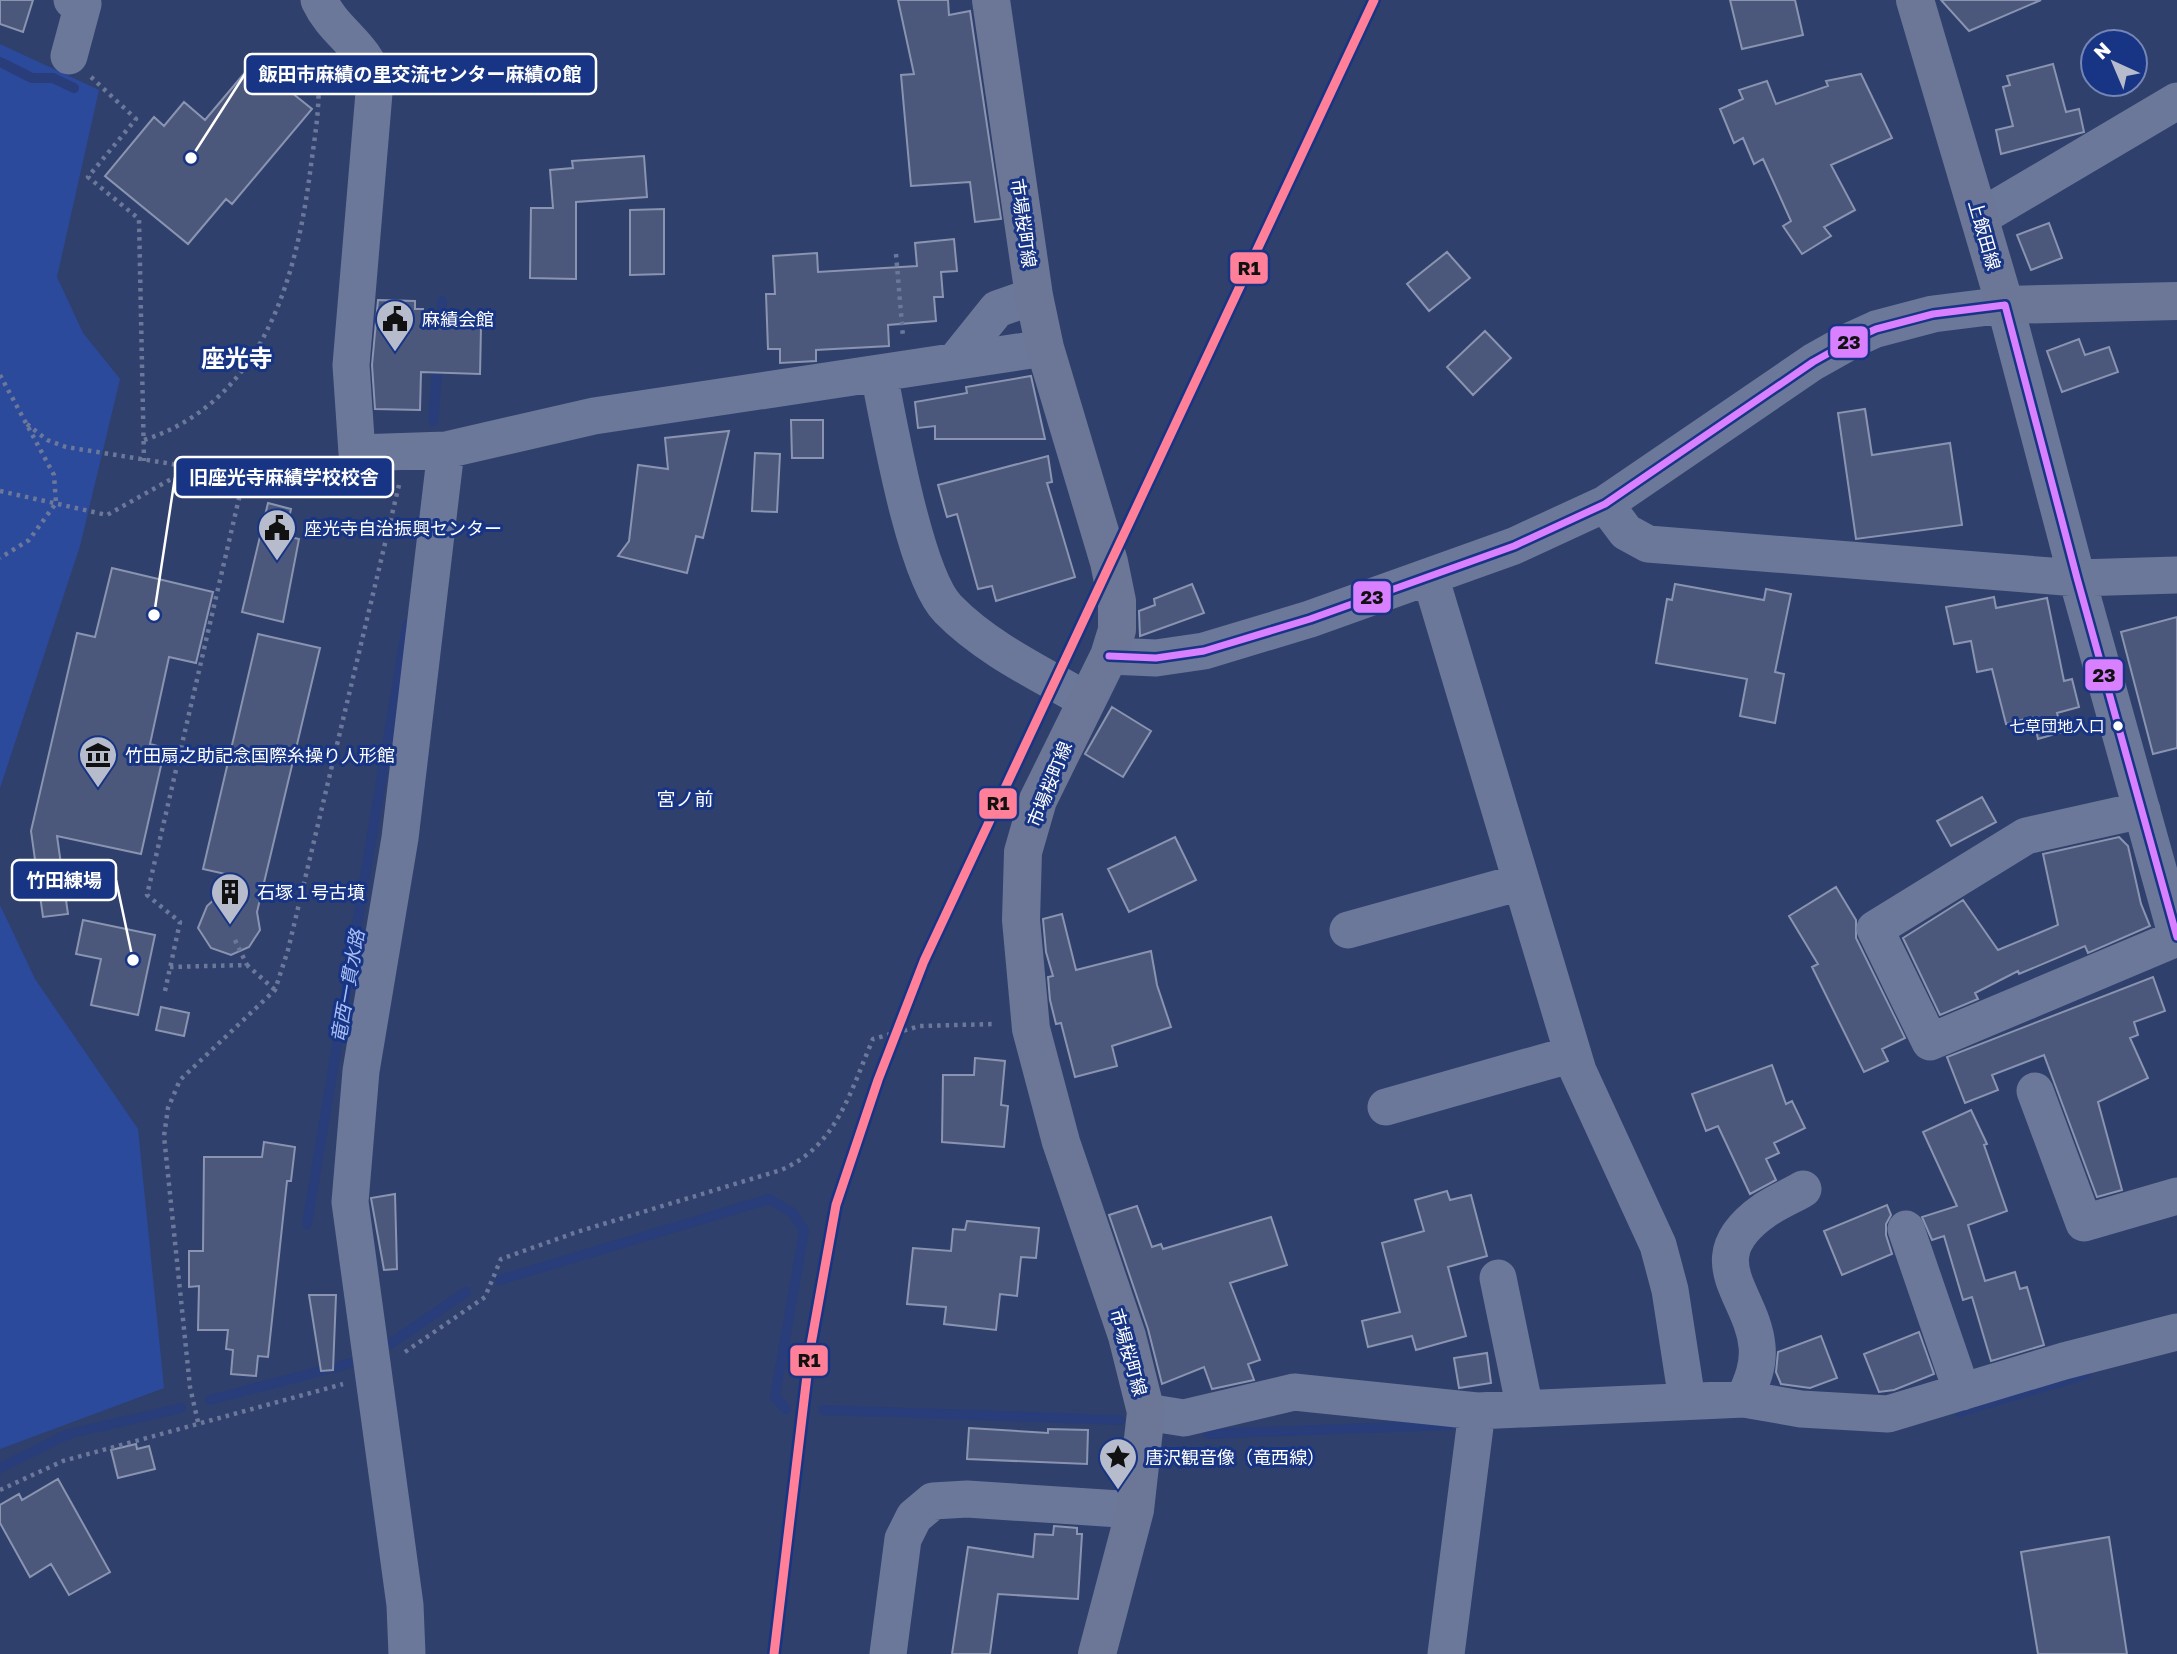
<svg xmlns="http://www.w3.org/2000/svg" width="2177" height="1654" font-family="'Golos Text','Noto Sans JP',sans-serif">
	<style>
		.green { fill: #2b4a9c }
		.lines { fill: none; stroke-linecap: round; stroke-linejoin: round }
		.stream { stroke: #283d79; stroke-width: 10 }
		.building { fill: #4b587b; stroke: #8a94b0; stroke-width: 2 }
		.path { stroke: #6c789a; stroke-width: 4.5; stroke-dasharray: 3.5 5; stroke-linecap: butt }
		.minor { stroke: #6c789a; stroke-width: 37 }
		.major { stroke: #6c7797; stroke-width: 38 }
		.bus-1-casing { stroke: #173485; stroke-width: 12 }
		.bus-1 { stroke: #d880ff; stroke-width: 7 }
		.rail-1-casing { stroke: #173485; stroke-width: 14 }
		.rail-1 { stroke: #ff8098; stroke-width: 9 }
		.bus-dot { fill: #fff; stroke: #173485; stroke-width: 2.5 }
		.labels { text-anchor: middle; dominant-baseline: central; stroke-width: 6; stroke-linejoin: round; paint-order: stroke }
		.bus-label { font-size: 16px; fill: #fff; stroke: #173485; text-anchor: end }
		.street-label { font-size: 18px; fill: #fff; stroke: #173485 }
		.poi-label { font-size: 18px; fill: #fff; stroke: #173485; text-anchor: start }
		.neighbourhood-label { font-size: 19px; fill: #fff; stroke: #173485 }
		.water-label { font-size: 19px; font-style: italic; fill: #a8bef4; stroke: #173485 }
		.district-label { font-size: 24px; font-weight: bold; fill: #fff; stroke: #173485 }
		.leader { fill: none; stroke: #fff; stroke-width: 2.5 }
		.callout-dot { fill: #fff; stroke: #173485; stroke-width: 2.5 }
		.callout { fill: #173485; stroke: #fff; stroke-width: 2.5 }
		.callout-label { font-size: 19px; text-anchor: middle; font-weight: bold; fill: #fff }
		.line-badge { stroke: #173485; stroke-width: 2.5 }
		.pale-badge-label { font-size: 19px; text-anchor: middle; font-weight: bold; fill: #111 }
	</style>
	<rect width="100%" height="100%" fill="#30406c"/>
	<path class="green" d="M 0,44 L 99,90 L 57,277 L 83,333 L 120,379 L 80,546 L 0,788 Z
		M 0,905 L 35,979 L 138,1129 L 164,1388 L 0,1449 Z"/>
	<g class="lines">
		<path class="stream" d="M 0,62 L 32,78 L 53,78 L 74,88
			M 440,338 L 442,301
			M 433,421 L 438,360
			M 307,1224 L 407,625
			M 500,1280 L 769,1199 L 793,1213 L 804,1231 L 775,1397 L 786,1409
			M 390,1344 L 466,1292
			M 210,1400 L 355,1362
			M 823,1410 L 1120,1420
			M 1959,1412 L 2086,1374
			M 1208,1434 L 1449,1425
			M 0,1468 L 68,1434 L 181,1408"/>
	</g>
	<path class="building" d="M 0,0 L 33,0 L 23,32 L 0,24 Z
		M 898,0 L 948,0 L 949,15 L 970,11 L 1001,219 L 975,222 L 970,182 L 911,186 L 901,75 L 914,74 Z
		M 1730,0 L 1795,0 L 1803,35 L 1742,49 Z
		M 1941,0 L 2041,0 L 1969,31 Z
		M 253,63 L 269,76 L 279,65 L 301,83 L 292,93 L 312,109 L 232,204 L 226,199 L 188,244 L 105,176 L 154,117 L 164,126 L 184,102 L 205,120 Z
		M 2053,64 L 2066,112 L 2079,109 L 2084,132 L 2001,154 L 1996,130 L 2013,126 L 2003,87 L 2010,85 L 2007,76 Z
		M 1861,74 L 1892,138 L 1831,165 L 1855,210 L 1824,227 L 1831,236 L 1802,254 L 1783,226 L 1791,221 L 1763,159 L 1754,164 L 1743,138 L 1734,143 L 1720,109 L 1743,99 L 1739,90 L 1767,81 L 1776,104 L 1828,86 L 1826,81 Z
		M 644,156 L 647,197 L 576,202 L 576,279 L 530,278 L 531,208 L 553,208 L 550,170 L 573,168 L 572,161 Z
		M 664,209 L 664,274 L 630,275 L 630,210 Z
		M 2049,223 L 2062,258 L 2031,270 L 2017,235 Z
		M 954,239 L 957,271 L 941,272 L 943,297 L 934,297 L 936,321 L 888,325 L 889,346 L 816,350 L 816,361 L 780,363 L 780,349 L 768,349 L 766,294 L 775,294 L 773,256 L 817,253 L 818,272 L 917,266 L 915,243 Z
		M 1447,252 L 1470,278 L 1429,311 L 1407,284 Z
		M 378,300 L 415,301 L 415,309 L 423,309 L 422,326 L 481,328 L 480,374 L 421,372 L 420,410 L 375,409 L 372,365 Z
		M 1485,331 L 1511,358 L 1473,395 L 1447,367 Z
		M 2079,339 L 2085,355 L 2109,347 L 2118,372 L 2062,392 L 2047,351 Z
		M 1031,376 L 1045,439 L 935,439 L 935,426 L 918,428 L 915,402 L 967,393 L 966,387 Z
		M 1865,409 L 1872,455 L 1950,443 L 1962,525 L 1856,539 L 1838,413 Z
		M 791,420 L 823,420 L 823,458 L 792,458 Z
		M 729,431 L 703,538 L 696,536 L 687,573 L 618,556 L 629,541 L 638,465 L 668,469 L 665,438 Z
		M 755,453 L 780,454 L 777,512 L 752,511 Z
		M 1048,456 L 1052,482 L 1047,483 L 1075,577 L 996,601 L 992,586 L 978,589 L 957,514 L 947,517 L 938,485 Z
		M 268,503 L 291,509 L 285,536 L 299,539 L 283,622 L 242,612 Z
		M 112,568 L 213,592 L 196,663 L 169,657 L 150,744 L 165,748 L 141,854 L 57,836 L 68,914 L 43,917 L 31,831 L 77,633 L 95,637 Z
		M 1192,584 L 1204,613 L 1140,636 L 1139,611 L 1155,605 L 1154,599 Z
		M 1675,584 L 1764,600 L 1766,589 L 1791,594 L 1775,672 L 1784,674 L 1775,723 L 1740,716 L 1747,679 L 1656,663 L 1667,599 L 1672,600 Z
		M 1994,597 L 1996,608 L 2047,598 L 2064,681 L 2072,679 L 2079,707 L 2057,713 L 2062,732 L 2038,739 L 2033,717 L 2006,724 L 1992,669 L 1977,672 L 1971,641 L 1954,644 L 1946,607 Z
		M 2177,617 L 2177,748 L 2153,754 L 2121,632 Z
		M 258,634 L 320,648 L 257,912 L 260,930 L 249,947 L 231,955 L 211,948 L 198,928 L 207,906 L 239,877 L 203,869 Z
		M 1112,707 L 1151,731 L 1123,777 L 1085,754 Z
		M 1982,797 L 1996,822 L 1951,846 L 1937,821 Z
		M 1175,837 L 1196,880 L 1129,912 L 1108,869 Z
		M 2119,837 L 2128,846 L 2141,904 L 2150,926 L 2088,953 L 2085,946 L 2019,974 L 2018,971 L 1975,993 L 1978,999 L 1940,1015 L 1903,938 L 1963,900 L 1998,950 L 2058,925 L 2043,854 Z
		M 1836,887 L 1856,920 L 1856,938 L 1905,1038 L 1882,1049 L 1888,1061 L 1864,1072 L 1812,967 L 1818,964 L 1789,916 Z
		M 1062,914 L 1076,970 L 1151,951 L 1157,985 L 1171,1027 L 1112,1046 L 1117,1066 L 1075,1077 L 1061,1023 L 1056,1024 L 1050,1000 L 1048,977 L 1053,976 L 1046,952 L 1043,919 Z
		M 83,920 L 155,935 L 138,1015 L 91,1005 L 101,959 L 76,954 Z
		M 2153,977 L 2165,1011 L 2134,1022 L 2138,1035 L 2130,1038 L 2148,1078 L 2098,1102 L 2122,1190 L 2097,1197 L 2044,1055 L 1992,1075 L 1998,1090 L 1965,1103 L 1947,1057 Z
		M 161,1007 L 189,1013 L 184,1036 L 156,1030 Z
		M 975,1058 L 1005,1061 L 1001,1105 L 1008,1106 L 1004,1147 L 942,1142 L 943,1075 L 974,1075 Z
		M 1772,1065 L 1786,1104 L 1792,1101 L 1805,1128 L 1774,1143 L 1779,1153 L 1766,1159 L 1776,1180 L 1750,1194 L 1718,1126 L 1706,1131 L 1692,1094 Z
		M 1971,1110 L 1987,1144 L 1984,1145 L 2007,1211 L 1968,1225 L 1985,1281 L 2015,1272 L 2020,1289 L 2027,1287 L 2044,1345 L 1991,1361 L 1972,1297 L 1963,1300 L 1944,1236 L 1932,1240 L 1922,1217 L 1957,1206 L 1923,1132 Z
		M 264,1142 L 295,1147 L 291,1181 L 287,1181 L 268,1357 L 258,1356 L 256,1376 L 231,1374 L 233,1350 L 226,1349 L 228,1330 L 198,1330 L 199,1286 L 189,1287 L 189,1251 L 203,1251 L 204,1157 L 262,1157 Z
		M 1447,1191 L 1450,1200 L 1471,1195 L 1487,1256 L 1448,1267 L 1466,1336 L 1416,1350 L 1412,1336 L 1368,1347 L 1362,1321 L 1400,1312 L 1382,1243 L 1424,1231 L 1415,1200 Z
		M 395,1194 L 397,1269 L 384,1270 L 371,1198 Z
		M 1887,1205 L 1891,1215 L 1886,1224 L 1886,1235 L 1892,1254 L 1842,1275 L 1824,1231 Z
		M 1137,1206 L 1152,1247 L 1161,1244 L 1163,1249 L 1271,1217 L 1287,1265 L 1230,1283 L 1260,1360 L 1248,1364 L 1254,1380 L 1212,1389 L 1204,1367 L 1162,1384 L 1148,1329 L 1109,1215 Z
		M 967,1221 L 1039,1228 L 1036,1258 L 1021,1257 L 1017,1296 L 1000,1294 L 996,1330 L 944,1324 L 946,1307 L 907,1304 L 913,1248 L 951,1251 L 953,1229 L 965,1230 Z
		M 309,1295 L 336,1295 L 333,1370 L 321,1371 Z
		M 1919,1332 L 1934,1374 L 1894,1390 L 1879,1392 L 1864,1354 Z
		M 1821,1336 L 1837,1378 L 1810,1388 L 1781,1384 L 1776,1372 L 1778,1352 Z
		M 1487,1353 L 1491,1383 L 1459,1388 L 1454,1358 Z
		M 969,1428 L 1048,1433 L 1048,1429 L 1088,1430 L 1087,1464 L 967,1459 Z
		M 136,1444 L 137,1449 L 149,1446 L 155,1469 L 118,1478 L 111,1450 Z
		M 58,1479 L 110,1572 L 69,1595 L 51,1564 L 30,1577 L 0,1523 L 0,1505 L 19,1494 L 22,1500 Z
		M 1054,1526 L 1077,1528 L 1077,1534 L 1082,1534 L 1078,1599 L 998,1594 L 990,1654 L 952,1654 L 968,1547 L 1033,1557 L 1035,1534 L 1053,1535 Z
		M 2109,1537 L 2127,1654 L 2038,1654 L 2021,1552 Z"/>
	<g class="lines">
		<path class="path" d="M 91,77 L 136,119 L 88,177 L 139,219 L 144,461
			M 896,254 L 903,337
			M 0,375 L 54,475 L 56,503 L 29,540 L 0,558
			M 27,424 L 47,440 L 66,447 L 191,467 L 218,482 L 267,479 L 327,462
			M 144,440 C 264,401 297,277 311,165 C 316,128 323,91 315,54
			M 0,491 L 107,515 L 191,468
			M 235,940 L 247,965
			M 170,967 L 247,965 L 275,990
			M 165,991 L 180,922 L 147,895 L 243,481
			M 405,1352 L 485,1297 L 501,1259 L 577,1232 L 781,1170 C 837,1146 850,1092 873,1039 L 920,1026 L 995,1024
			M 198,1422 L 190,1387 L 164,1136 L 168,1108 L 180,1080 L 275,990 L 288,950 L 399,485
			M 0,1490 L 63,1461 L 343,1384"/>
		<path class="minor" d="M 319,0 C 335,34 364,43 375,81 L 351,365 L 357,453 L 446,450 L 594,416 L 1045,348
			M 69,56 L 83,4 L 72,0
			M 1979,218 L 2177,101
			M 956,360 L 997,309 L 1034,296
			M 879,374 C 889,424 915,576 948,609 C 986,648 1039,673 1086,700
			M 1605,504 L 1626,532 L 1648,544 L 2077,578 L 2177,575
			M 1430,576 L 1578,1071 L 1658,1245 L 1670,1290 L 1687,1400
			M 1109,656 L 1156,658 L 1204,651 L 1310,619 L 1514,546 L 1605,504 L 1813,362 L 1854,339 L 1876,329 L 1933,314 L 2005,305 L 2077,578 L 2177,937
			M 2142,810 L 2026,836 L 1875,929 L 1930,1042 L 2177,938
			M 1348,930 L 1521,882
			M 2035,1091 L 2084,1223 L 2177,1196
			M 1386,1107 L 1573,1054
			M 1906,1229 L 1962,1392
			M 1498,1278 L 1525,1409
			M 1744,1399 C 1752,1382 1759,1365 1757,1346 C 1752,1293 1695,1259 1765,1210 C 1777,1202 1791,1196 1803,1189
			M 1146,1412 L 1184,1418 L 1294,1392 L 1477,1411 L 1744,1399 L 1801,1409 L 1888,1414 L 2064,1361 L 2177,1332
			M 407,1654 L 405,1605 L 350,1202 L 361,1071 L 400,838 L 446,450
			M 888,1654 L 903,1539 L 914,1517 L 933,1501 L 967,1499 L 1135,1510
			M 1446,1654 L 1477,1411"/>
		<path class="major" d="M 991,0 L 1034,296 L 1045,348 L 1109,562 L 1117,601 L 1117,630 L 1109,656 L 1038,800 L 1023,852 L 1021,920 L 1031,1029 L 1061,1142 L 1127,1336 L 1146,1412 L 1135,1510 L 1097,1654
			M 1915,0 L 2005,305 L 2177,301"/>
		<defs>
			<path id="bus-1" d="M 1109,656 L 1156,658 L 1204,651 L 1310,619 L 1514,546 L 1605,504 L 1813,362 L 1854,339 L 1876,329 L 1933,314 L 2005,305 L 2077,578 L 2177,937"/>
		</defs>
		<use href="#bus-1" class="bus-1-casing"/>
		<use href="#bus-1" class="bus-1"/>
		<defs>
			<path id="rail-1" d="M 774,1654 L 810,1350 L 836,1205 L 878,1080 L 924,961 L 1374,0"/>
		</defs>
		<use href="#rail-1" class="rail-1-casing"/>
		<use href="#rail-1" class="rail-1"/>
	</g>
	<defs>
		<symbol id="civic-pin" viewBox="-11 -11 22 30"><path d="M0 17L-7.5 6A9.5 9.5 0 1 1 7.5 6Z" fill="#b7bccc" stroke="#173485"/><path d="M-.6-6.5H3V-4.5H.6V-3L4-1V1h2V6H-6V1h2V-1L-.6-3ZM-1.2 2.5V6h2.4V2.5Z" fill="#111"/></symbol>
		<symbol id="museum-pin" viewBox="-11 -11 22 30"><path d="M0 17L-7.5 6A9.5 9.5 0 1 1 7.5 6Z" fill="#b7bccc" stroke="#173485"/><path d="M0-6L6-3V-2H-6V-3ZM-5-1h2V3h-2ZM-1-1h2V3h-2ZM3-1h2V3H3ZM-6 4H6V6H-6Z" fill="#111"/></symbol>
		<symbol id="building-pin" viewBox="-11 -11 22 30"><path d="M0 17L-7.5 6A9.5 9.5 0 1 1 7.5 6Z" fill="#b7bccc" stroke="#173485"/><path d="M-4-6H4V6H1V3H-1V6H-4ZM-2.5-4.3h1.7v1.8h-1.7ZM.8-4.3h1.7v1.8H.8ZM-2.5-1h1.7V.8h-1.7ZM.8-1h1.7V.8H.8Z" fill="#111"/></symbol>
		<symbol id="sight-pin" viewBox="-11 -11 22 30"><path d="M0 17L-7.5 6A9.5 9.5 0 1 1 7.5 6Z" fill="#b7bccc" stroke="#173485"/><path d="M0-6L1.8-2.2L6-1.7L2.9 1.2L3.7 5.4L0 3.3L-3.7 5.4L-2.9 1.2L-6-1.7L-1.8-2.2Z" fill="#111"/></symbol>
	</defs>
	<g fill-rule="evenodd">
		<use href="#civic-pin" x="373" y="297" width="44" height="60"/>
		<use href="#civic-pin" x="255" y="506" width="44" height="60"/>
		<use href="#museum-pin" x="76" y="733" width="44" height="60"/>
		<use href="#building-pin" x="208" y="870" width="44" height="60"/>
		<use href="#sight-pin" x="1096" y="1435" width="44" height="60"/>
	</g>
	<circle class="bus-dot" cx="2118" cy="726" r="6"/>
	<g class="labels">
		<g class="bus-label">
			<text x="2105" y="726">七草団地入口</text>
		</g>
		<g class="street-label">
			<text transform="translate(1024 223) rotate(82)">市場桜町線</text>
			<text transform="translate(1985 235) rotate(74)">上飯田線</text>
			<text transform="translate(1049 784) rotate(-68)">市場桜町線</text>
			<text transform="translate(1129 1352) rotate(74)">市場桜町線</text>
		</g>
		<g class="poi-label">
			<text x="422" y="319">麻績会館</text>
			<text x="304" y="528">座光寺自治振興センター</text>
			<text x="125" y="755">竹田扇之助記念国際糸操り人形館</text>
			<text x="257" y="892">石塚１号古墳</text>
			<text x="1145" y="1457">唐沢観音像（竜西線）</text>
		</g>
		<g class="neighbourhood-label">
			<text x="685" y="798">宮ノ前</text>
		</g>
		<g class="water-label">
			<text transform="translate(347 986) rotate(-80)">竜西一貫水路</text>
		</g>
		<g class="district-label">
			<text x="237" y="357">座光寺</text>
		</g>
	</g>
	<path class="leader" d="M191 158L245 74M154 615L175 477M133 960L116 880"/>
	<g class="callout-dot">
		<circle cx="191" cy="158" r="7"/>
		<circle cx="154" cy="615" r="7"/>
		<circle cx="133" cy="960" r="7"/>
	</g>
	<g class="callout">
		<rect x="245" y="54" width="351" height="40" rx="7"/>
		<rect x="175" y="457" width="218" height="40" rx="7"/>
		<rect x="12" y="860" width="104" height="40" rx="7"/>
	</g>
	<g class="callout-label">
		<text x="420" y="81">飯田市麻績の里交流センター麻績の館</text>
		<text x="284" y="484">旧座光寺麻績学校校舎</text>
		<text x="64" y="887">竹田練場</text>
	</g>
	<g class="line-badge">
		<rect x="1229" y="251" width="40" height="34" rx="7" fill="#ff8098"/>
		<rect x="1829" y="325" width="40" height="34" rx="7" fill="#d880ff"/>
		<rect x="1352" y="580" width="40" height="34" rx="7" fill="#d880ff"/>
		<rect x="2084" y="658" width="40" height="34" rx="7" fill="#d880ff"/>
		<rect x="978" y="787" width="40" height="33" rx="7" fill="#ff8098"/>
		<rect x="789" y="1344" width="40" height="33" rx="7" fill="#ff8098"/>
	</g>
	<g class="pale-badge-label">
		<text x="1249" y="275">R1</text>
		<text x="1849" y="349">23</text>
		<text x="1372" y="604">23</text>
		<text x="2104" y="682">23</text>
		<text x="998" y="810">R1</text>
		<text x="809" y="1367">R1</text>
	</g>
	<g transform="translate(2114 63) rotate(316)"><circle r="33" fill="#173485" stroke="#7485b6" stroke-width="2"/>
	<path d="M0-5L12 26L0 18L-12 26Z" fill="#b7bccc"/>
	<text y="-10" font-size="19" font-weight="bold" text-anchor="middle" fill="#ffffff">N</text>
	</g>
</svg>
